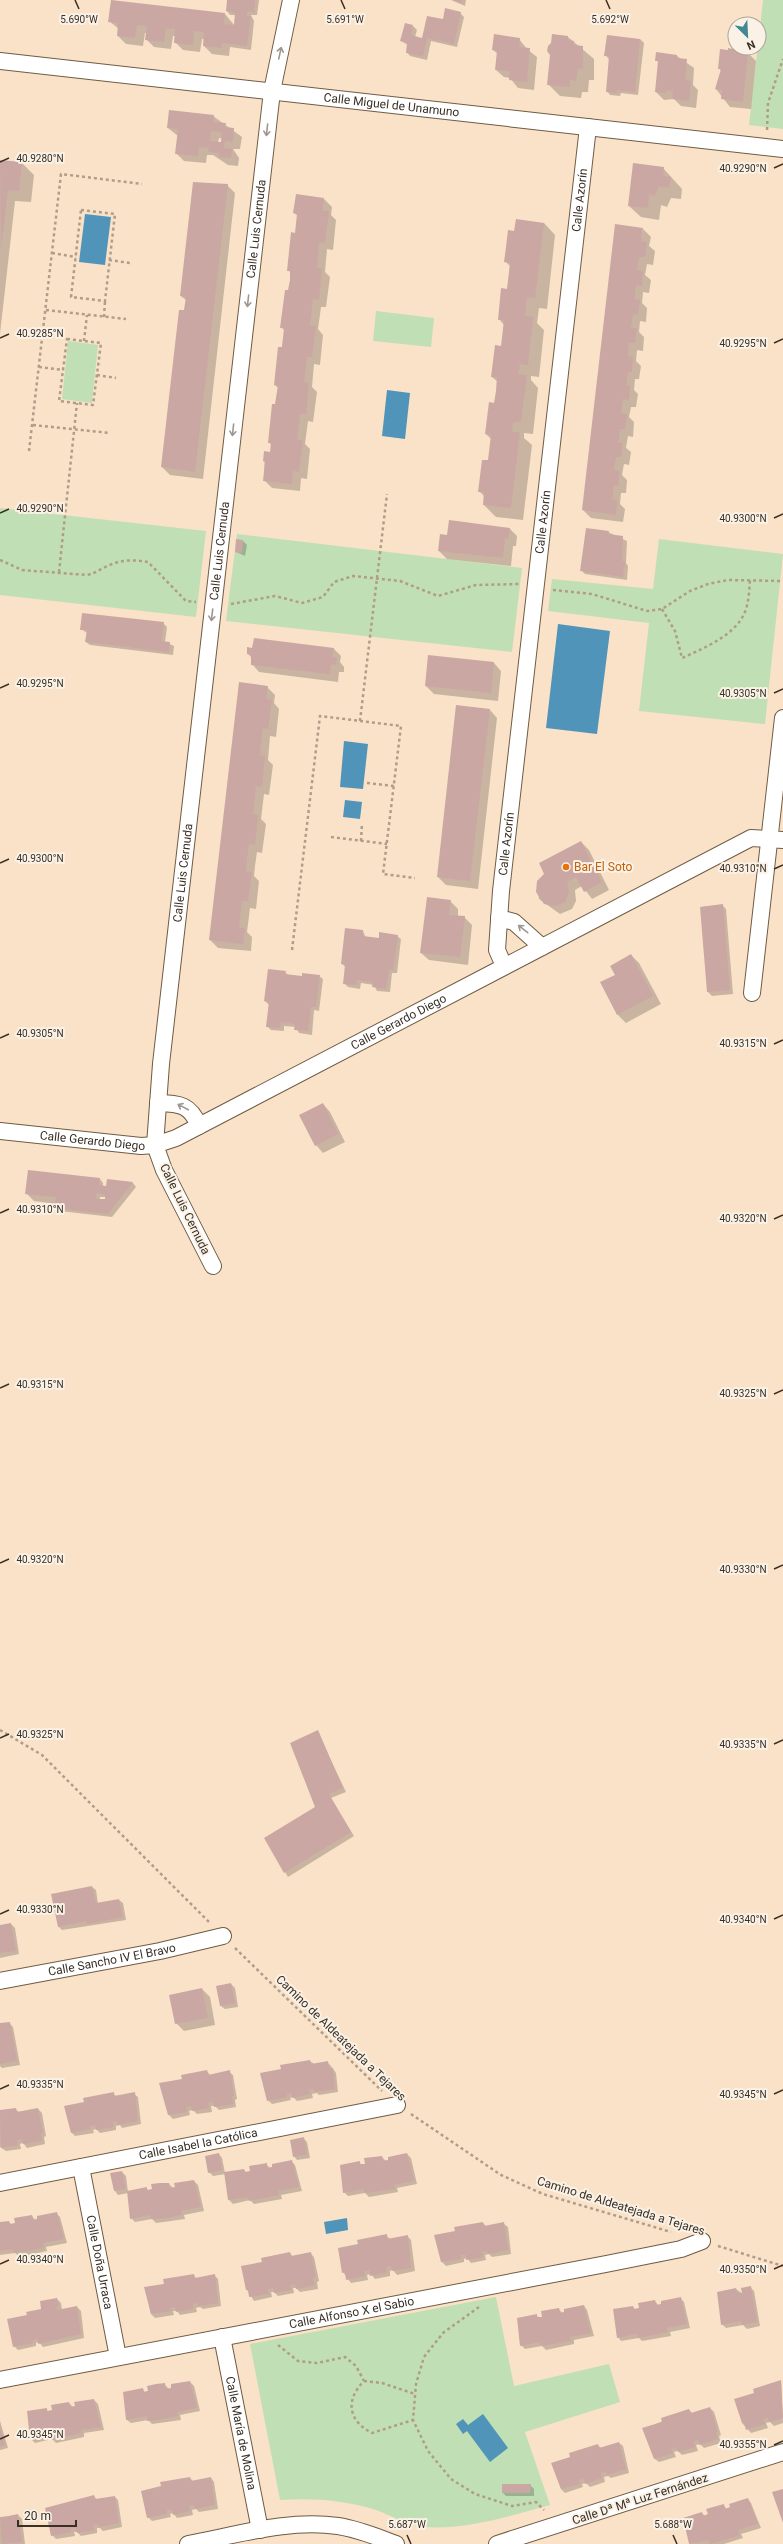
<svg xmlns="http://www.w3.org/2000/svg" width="783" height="2544" font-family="Roboto,sans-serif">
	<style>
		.green { fill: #c1dfb4 }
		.water { fill: #5094b9 }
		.shadow { fill: #0003; fill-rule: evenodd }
		.building { fill: #cba7a4; fill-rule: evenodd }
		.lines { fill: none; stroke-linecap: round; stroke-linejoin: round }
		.street-casing { stroke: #6f5b44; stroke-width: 18 }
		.path { stroke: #af9d89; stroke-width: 2.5; stroke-dasharray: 3 3; stroke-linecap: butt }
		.street { stroke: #fff; stroke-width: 16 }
		.oneway { stroke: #9c9792 }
		.ticks { fill: none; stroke: #382f25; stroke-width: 1.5 }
		.food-dot { fill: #e8710a; stroke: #fbf2e7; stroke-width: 1.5 }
		.labels { text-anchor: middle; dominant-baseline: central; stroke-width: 4; stroke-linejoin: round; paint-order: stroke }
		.street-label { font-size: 12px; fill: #382f25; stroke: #fbf2e7 }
		.food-label { font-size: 12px; fill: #c56008; stroke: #fbf2e7; text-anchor: start }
		.ticks-label { font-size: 10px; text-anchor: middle; fill: #382f25; stroke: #fbf2e7; stroke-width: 4; stroke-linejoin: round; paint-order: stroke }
	</style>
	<rect width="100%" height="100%" fill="#fae2c8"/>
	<path class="green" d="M 763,0 L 783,0 L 783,129 L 749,125 Z
		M 376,311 L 434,318 L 431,347 L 373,341 Z
		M 68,341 L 98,345 L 92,403 L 62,399 Z
		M 0,508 L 206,531 L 196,617 L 0,595 Z
		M 237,534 L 522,568 L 512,652 L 226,621 Z
		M 659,539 L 783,554 L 765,724 L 639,711 L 649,623 L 548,611 L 552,579 L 653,589 Z
		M 496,2297 L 514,2386 L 609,2364 L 620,2402 L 525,2432 L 550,2505 C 510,2516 467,2530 425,2527 C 407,2525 392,2516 376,2510 C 344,2500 313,2498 280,2500 L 250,2344 Z"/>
	<path class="water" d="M 85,214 L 111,217 L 105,265 L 79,262 Z
		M 387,390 L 410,393 L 405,439 L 382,436 Z
		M 558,624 L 610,631 L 597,734 L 546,728 Z
		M 344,741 L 368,744 L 363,789 L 340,787 Z
		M 345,800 L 362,802 L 360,819 L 343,817 Z
		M 347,2218 L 348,2230 L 326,2234 L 324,2222 Z
		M 483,2414 L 508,2448 L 490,2462 L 467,2431 L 463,2434 L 456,2424 L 463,2419 L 468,2425 Z"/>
	<path class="shadow" d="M 228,0 L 259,0 L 257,15 L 251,15 L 254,21 L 251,50 L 230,47 L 229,56 L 212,54 L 204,46 L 205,39 L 202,39 L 200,52 L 183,50 L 175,42 L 176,36 L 173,36 L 171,49 L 154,47 L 146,39 L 147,33 L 145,33 L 143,46 L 126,44 L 118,36 L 119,29 L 109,21 L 225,14 L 235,26 L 236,15 L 230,15 L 227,11 Z
		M 451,0 L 466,0 L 465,6 Z
		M 460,13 L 464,17 L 457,47 L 431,41 L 427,60 L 410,56 L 407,52 L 408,45 L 401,41 L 413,26 L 417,30 L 415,37 L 423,39 L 444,20 Z
		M 568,37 L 594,59 L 594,80 L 589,80 L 588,92 L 582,92 L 581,98 L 560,96 L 548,84 Z
		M 519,39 L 527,49 L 537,57 L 534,90 L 518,88 L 510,78 L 504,77 L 496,70 L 498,54 L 493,50 Z
		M 640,39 L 644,43 L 638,95 L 621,93 L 620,96 L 610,95 L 607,91 L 610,60 L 606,56 Z
		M 740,51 L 748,53 L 756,61 L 751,109 L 730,107 L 716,89 L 721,71 L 719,68 Z
		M 657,54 L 677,56 L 694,68 L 693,85 L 698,90 L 696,108 L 681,106 L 674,99 L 664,100 L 656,92 L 659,63 L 656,60 Z
		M 213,116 L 242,137 L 240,149 L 233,149 L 239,158 L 238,166 L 228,165 L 213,155 L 207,155 L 206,163 L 184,161 L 176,153 L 178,136 L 168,128 ZM 219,138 L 223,139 L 222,143 L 218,142 Z
		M 0,161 L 22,163 L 34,175 L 31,202 L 15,201 L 0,334 Z
		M 663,168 L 682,189 L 681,199 L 671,198 L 667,207 L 661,205 L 659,220 L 641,217 L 629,206 Z
		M 227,185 L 235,193 L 203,479 L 170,475 L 162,467 L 187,301 L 181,296 Z
		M 297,196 L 324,199 L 332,207 L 331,215 L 336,220 L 333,250 L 327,249 L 325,272 L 330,277 L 326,307 L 321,307 L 318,329 L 323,335 L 320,365 L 314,364 L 312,387 L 317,392 L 313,422 L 308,421 L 305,444 L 310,449 L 307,479 L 301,478 L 300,491 L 272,488 L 264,480 L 265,453 L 271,453 L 272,446 L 269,442 L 278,388 L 275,385 L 285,331 L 282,328 L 289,291 L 291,273 L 288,270 L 296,234 L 298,216 L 294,213 Z
		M 544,223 L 555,235 L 547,309 L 539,308 L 537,323 L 544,330 L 539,377 L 531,376 L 531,380 L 538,388 L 533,434 L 524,433 L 524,438 L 532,445 L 523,520 L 496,517 L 484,505 L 485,497 L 479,491 L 489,462 L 491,439 L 486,434 L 495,404 L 498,382 L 492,377 L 502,347 L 504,325 L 499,319 L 508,290 L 511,267 L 505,261 L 515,232 Z
		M 643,229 L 651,237 L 649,246 L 655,251 L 653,265 L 647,264 L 645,275 L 651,280 L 649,293 L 643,292 L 642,303 L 647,308 L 646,322 L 640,321 L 639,332 L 644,337 L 643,351 L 637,350 L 636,361 L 641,366 L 639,379 L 635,379 L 634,390 L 638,394 L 636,407 L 631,407 L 629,417 L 634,422 L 633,437 L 628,436 L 626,448 L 631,452 L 629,465 L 624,464 L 622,475 L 627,480 L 626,493 L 621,493 L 620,504 L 625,509 L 623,522 L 591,518 L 583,510 Z
		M 509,528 L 517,536 L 516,546 L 513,546 L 511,566 L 447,559 L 439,551 L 448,536 Z
		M 608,532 L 627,541 L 626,563 L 628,566 L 627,580 L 585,574 L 581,570 Z
		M 237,540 L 243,541 L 247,545 L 245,556 L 236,552 Z
		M 163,623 L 167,627 L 165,642 L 174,646 L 173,655 L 90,645 L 86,642 L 87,633 L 81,629 Z
		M 333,648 L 341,656 L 340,662 L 344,667 L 344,672 L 339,672 L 338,682 L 259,672 L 252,664 L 252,658 L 248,654 Z
		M 494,663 L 501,671 L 498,701 L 434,694 L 426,686 Z
		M 267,687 L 275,695 L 274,703 L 279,709 L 276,737 L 270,736 L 268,760 L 273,765 L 269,795 L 264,794 L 261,819 L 266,824 L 262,853 L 257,852 L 255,866 L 254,876 L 259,881 L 256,909 L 250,908 L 247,932 L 252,937 L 251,951 L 218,948 L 210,940 Z
		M 490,710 L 497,718 L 478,889 L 446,885 L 438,877 Z
		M 581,842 L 589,850 L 609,890 L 592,899 L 582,886 L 575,890 L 576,901 L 572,909 L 560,914 L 539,899 L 537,885 Z
		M 450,901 L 458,909 L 458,917 L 464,917 L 472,925 L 468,965 L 429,960 L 421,953 Z
		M 722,905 L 726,909 L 733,994 L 712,996 L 708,992 L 701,907 Z
		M 363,931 L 366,938 L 379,939 L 397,936 L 401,939 L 397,973 L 392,973 L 390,992 L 377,991 L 374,985 L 361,983 L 360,989 L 348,987 L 344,983 L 346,968 L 342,963 Z
		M 631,955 L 639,963 L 661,1004 L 626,1023 L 618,1015 L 602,983 L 616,976 Z
		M 285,972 L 289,976 L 319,976 L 323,979 L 319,1011 L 314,1010 L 312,1035 L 299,1033 L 296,1027 L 284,1026 L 284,1031 L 271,1030 L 267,1026 L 269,1005 L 265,1001 Z
		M 323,1104 L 330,1112 L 345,1142 L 323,1153 L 316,1145 Z
		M 100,1179 L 103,1183 L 103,1187 L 107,1187 L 108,1180 L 133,1183 L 136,1187 L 112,1217 L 60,1211 L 56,1208 L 57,1204 L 34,1201 L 26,1193 ZM 100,1197 L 106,1197 L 105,1201 L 100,1200 Z
		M 317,1731 L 346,1792 L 331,1798 L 354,1836 L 288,1877 L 265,1838 L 316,1807 Z
		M 92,1887 L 96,1890 L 98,1904 L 119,1900 L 123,1903 L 126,1920 L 62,1930 L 59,1927 Z
		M 11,1924 L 15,1928 L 19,1954 L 0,1958 L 0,1926 Z
		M 231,1984 L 235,1988 L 238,2007 L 225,2009 L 221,2006 Z
		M 202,1989 L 210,1997 L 215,2025 L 184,2031 L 176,2023 Z
		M 9,2023 L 13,2027 L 20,2065 L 2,2068 L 0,2066 L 0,2024 Z
		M 310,2061 L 314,2064 L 327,2062 L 331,2066 L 336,2073 L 338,2092 L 319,2095 L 317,2093 L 312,2094 L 313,2098 L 297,2101 L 293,2097 L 290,2098 L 291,2100 L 272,2104 L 268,2100 L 282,2070 Z
		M 207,2071 L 210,2075 L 229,2072 L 233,2075 L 237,2099 L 235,2100 L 236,2107 L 219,2110 L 215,2106 L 211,2106 L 212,2112 L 197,2114 L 193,2110 L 189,2111 L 190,2115 L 173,2119 L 169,2115 L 161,2084 L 183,2080 Z
		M 113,2093 L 117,2097 L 134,2094 L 138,2097 L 141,2124 L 122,2128 L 120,2125 L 116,2126 L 116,2130 L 100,2133 L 96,2129 L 93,2130 L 94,2133 L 75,2136 L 71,2132 L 85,2103 Z
		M 15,2109 L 19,2112 L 38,2109 L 42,2113 L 46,2136 L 44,2137 L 45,2144 L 27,2148 L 23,2143 L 20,2144 L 21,2149 L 6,2151 L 0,2147 L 0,2111 Z
		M 303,2138 L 307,2142 L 310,2158 L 297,2160 L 294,2156 Z
		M 219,2154 L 222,2158 L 225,2173 L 244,2170 L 247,2173 L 266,2164 L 270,2168 L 291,2161 L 295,2165 L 302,2191 L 281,2195 L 282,2199 L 254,2204 L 250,2200 L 233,2204 L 229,2200 L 226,2174 L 213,2176 L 209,2172 Z
		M 407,2154 L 411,2158 L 417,2184 L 397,2188 L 398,2192 L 369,2197 L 365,2193 L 348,2196 L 344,2192 L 359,2162 L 362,2165 L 366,2164 L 382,2157 L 386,2161 Z
		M 122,2172 L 126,2176 L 128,2192 L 146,2188 L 149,2191 L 169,2184 L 173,2188 L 194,2181 L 198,2185 L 204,2211 L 184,2215 L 185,2219 L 171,2221 L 156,2223 L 152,2219 L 135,2222 L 131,2218 L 128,2193 L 118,2195 L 115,2191 L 112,2174 Z
		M 56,2213 L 60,2217 L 67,2243 L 46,2247 L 47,2251 L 33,2254 L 19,2256 L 15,2253 L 0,2255 L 0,2223 L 9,2222 L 12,2225 L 32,2216 L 35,2220 Z
		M 483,2223 L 487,2227 L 504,2224 L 508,2227 L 511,2254 L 492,2257 L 489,2254 L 485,2255 L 486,2260 L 471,2263 L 467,2258 L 464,2259 L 464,2262 L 446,2266 L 442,2262 L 436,2236 L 456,2232 Z
		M 386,2235 L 390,2239 L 407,2236 L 411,2240 L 415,2271 L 397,2275 L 393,2270 L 390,2271 L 390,2276 L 375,2279 L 371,2274 L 367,2275 L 368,2280 L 351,2283 L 343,2272 L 359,2245 Z
		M 290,2253 L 293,2257 L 311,2254 L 314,2257 L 319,2281 L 317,2282 L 318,2289 L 300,2292 L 296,2288 L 293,2288 L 294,2293 L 278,2296 L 274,2292 L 271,2292 L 272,2297 L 254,2301 L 247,2290 L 263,2263 Z
		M 193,2275 L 197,2279 L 214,2275 L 218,2279 L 221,2306 L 203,2309 L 200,2307 L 196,2308 L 197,2312 L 180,2315 L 177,2311 L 173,2311 L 174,2315 L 155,2318 L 151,2314 L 145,2288 L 165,2284 Z
		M 750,2287 L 754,2291 L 760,2326 L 747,2329 L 743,2325 L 726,2328 L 722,2324 L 736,2289 L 743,2294 Z
		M 680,2298 L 684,2302 L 690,2328 L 670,2332 L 671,2336 L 642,2341 L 639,2338 L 621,2341 L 618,2337 L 633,2307 L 636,2310 L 655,2301 L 659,2306 Z
		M 57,2299 L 61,2303 L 62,2310 L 77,2307 L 81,2311 L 84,2338 L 43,2347 L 39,2342 L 36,2343 L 36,2346 L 18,2350 L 14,2346 L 28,2316 L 42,2310 Z
		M 584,2306 L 587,2310 L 594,2336 L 574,2340 L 574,2344 L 546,2350 L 542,2346 L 525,2349 L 521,2345 L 536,2315 L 539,2318 L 543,2318 L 559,2309 L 562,2313 Z
		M 781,2381 L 783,2423 L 774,2426 L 770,2422 L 766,2423 L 768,2428 L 751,2433 L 742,2423 L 755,2393 L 754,2389 Z
		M 190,2382 L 194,2386 L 200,2411 L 180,2415 L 181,2420 L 152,2424 L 148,2420 L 131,2423 L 127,2420 L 142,2389 L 145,2392 L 165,2385 L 169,2389 Z
		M 94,2400 L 98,2404 L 104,2430 L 84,2433 L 84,2437 L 56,2443 L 52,2439 L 35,2443 L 31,2439 L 28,2412 L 46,2409 L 49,2412 L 69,2403 L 73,2407 Z
		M 710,2408 L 714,2412 L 721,2435 L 719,2436 L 721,2443 L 704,2448 L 700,2444 L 696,2445 L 698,2451 L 682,2455 L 678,2451 L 674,2452 L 676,2457 L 659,2462 L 655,2459 L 644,2429 L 689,2410 L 693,2414 Z
		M 0,2421 L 8,2448 L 0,2450 Z
		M 619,2443 L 623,2446 L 629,2473 L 611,2478 L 608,2476 L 604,2477 L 605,2482 L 590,2487 L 586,2483 L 582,2484 L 583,2487 L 565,2493 L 561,2489 L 552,2464 L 572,2458 L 598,2445 L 601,2448 Z
		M 190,2478 L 193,2481 L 211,2478 L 214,2482 L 218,2509 L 199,2512 L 196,2509 L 192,2510 L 193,2515 L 177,2518 L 173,2513 L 170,2514 L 171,2517 L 152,2521 L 148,2517 L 162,2487 Z
		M 530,2485 L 534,2489 L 534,2496 L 506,2496 L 503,2493 Z
		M 94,2496 L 97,2500 L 115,2497 L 118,2500 L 122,2527 L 103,2531 L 100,2528 L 97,2528 L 97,2533 L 81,2536 L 77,2532 L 74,2532 L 75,2536 L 56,2539 L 52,2535 Z
		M 748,2499 L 751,2503 L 761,2528 L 741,2534 L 743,2538 L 724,2544 L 690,2544 L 684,2519 L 702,2513 L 705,2516 L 723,2505 L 727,2509 Z
		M 18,2515 L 22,2519 L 25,2544 L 0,2544 L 0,2517 Z"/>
	<path class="building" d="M 111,0 L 225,13 L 224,24 L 234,25 L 235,13 L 226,11 L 227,0 L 255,0 L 254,12 L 247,11 L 247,16 L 251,16 L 247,46 L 222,43 L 221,48 L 203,46 L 204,32 L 194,31 L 193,45 L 174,43 L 175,29 L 166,28 L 164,42 L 145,40 L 147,26 L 137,25 L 135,38 L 117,36 L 118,23 L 108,22 Z
		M 452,0 L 462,0 L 461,3 Z
		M 445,8 L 461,12 L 454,44 L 427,38 L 423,56 L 406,53 L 407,43 L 400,41 L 405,23 L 413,25 L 411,35 L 422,38 L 427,16 L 443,19 Z
		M 494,34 L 520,38 L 519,47 L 530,48 L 527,82 L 509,80 L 510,71 L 495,70 L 497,51 L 492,50 Z
		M 552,34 L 568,36 L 568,40 L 574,41 L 574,45 L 583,46 L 583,69 L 578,68 L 576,81 L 570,80 L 570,87 L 547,85 L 550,55 L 547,51 L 548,46 L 551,43 Z
		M 607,35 L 640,39 L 635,92 L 617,90 L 617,93 L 606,92 L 609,56 L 604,56 Z
		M 728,48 L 748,52 L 743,102 L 721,99 L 722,90 L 715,89 L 721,69 L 718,69 L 720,49 L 728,50 Z
		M 656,52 L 677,55 L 677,58 L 687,59 L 685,80 L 691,81 L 689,101 L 672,99 L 673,91 L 667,90 L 666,93 L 655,92 L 658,61 L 655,61 Z
		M 169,110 L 214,115 L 213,122 L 226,123 L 225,127 L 234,128 L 233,142 L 225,141 L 224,148 L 232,149 L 231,158 L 219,157 L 219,153 L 208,152 L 209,148 L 199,147 L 198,156 L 175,154 L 178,129 L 167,128 ZM 211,131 L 222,132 L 221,142 L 210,141 Z
		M 0,160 L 22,162 L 19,191 L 8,190 L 1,250 Z
		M 633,163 L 664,167 L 663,176 L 671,177 L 669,188 L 659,186 L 655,196 L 649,194 L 648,208 L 628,206 Z
		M 193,182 L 228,184 L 195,472 L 161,467 L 179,310 L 184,310 L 186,297 L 180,296 Z
		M 296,194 L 324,198 L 323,211 L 329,211 L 325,243 L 319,242 L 317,268 L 322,268 L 319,300 L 313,299 L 310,325 L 316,326 L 312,357 L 307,357 L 304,382 L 309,383 L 306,414 L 300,414 L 297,440 L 303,440 L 299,472 L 293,471 L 292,484 L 263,481 L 265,462 L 263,461 L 264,451 L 270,452 L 271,443 L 268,443 L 272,404 L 275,404 L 278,386 L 274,385 L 278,347 L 282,347 L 284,328 L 280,328 L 285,290 L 288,290 L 290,280 L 290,271 L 287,271 L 291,232 L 295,233 L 297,214 L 293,213 Z
		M 516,219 L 544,223 L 535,298 L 527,297 L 526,307 L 525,316 L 533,317 L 528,365 L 520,364 L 518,374 L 527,375 L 521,422 L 513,422 L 512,432 L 520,432 L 511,508 L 483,505 L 484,492 L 478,492 L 482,460 L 488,460 L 491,435 L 485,434 L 489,402 L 494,403 L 496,391 L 497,377 L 491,377 L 495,345 L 501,346 L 504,320 L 498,320 L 501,288 L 507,289 L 510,263 L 504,262 L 506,247 L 508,230 L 514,231 Z
		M 615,224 L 643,228 L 641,241 L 647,242 L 645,257 L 639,257 L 637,270 L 643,271 L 642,286 L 636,285 L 634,299 L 640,300 L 638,315 L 633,314 L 631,328 L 637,328 L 635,343 L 629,343 L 628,356 L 633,357 L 632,372 L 628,372 L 626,385 L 630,386 L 629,400 L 623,399 L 621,413 L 627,414 L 625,429 L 620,429 L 618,443 L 623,443 L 621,457 L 616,457 L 614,470 L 620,471 L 618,486 L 614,485 L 612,499 L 617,500 L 616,515 L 582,510 Z
		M 449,520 L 510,528 L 508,539 L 505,538 L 503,558 L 438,551 L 440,534 L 447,535 Z
		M 586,528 L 609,531 L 608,534 L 623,536 L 622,561 L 625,561 L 623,577 L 580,571 Z
		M 236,539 L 243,540 L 242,553 L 235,552 Z
		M 82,613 L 164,622 L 161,641 L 170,642 L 169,652 L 85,642 L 87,630 L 80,630 Z
		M 254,638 L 334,648 L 332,657 L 337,658 L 336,665 L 331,664 L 330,674 L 251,665 L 251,655 L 247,654 L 247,647 L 252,648 Z
		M 428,655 L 494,662 L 491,693 L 425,686 Z
		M 239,682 L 268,686 L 266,699 L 272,700 L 268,729 L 263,728 L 261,742 L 260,755 L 265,756 L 262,787 L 256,786 L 253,814 L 258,815 L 255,845 L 249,844 L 247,858 L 246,871 L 252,872 L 248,901 L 242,901 L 239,928 L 245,928 L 243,944 L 209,940 Z
		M 456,705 L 490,709 L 470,881 L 437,877 Z
		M 581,841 L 602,882 L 584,892 L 576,877 L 567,882 L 569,892 L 565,902 L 555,906 L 544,904 L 536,892 L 537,881 L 544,874 L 539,863 Z
		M 427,897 L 451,900 L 449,915 L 465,916 L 460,957 L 420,953 Z
		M 723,904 L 730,990 L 707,992 L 700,907 Z
		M 345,928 L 363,930 L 363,936 L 379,938 L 379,932 L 398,935 L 393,970 L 389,970 L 386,989 L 372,987 L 373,982 L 357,980 L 356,985 L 343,984 L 345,965 L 341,964 Z
		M 631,954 L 653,996 L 617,1015 L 600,982 L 615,975 L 610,966 Z
		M 268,969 L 286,971 L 285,974 L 302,976 L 302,973 L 320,975 L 316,1007 L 311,1007 L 308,1031 L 294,1030 L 295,1024 L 281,1022 L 280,1028 L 266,1027 L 269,1002 L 264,1001 Z
		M 323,1103 L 338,1134 L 315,1146 L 299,1115 Z
		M 28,1170 L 100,1178 L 99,1185 L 106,1186 L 107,1179 L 133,1182 L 108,1214 L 55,1208 L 56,1197 L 25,1194 ZM 97,1193 L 105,1195 L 105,1199 L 96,1199 Z
		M 318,1730 L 343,1788 L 329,1794 L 351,1832 L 284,1873 L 264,1838 L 315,1807 L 290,1743 Z
		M 92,1886 L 96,1903 L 119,1899 L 123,1917 L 87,1924 L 86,1921 L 58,1927 L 51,1894 Z
		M 11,1923 L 16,1951 L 0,1953 L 0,1925 Z
		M 231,1983 L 235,2003 L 220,2006 L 216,1986 Z
		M 202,1988 L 208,2018 L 175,2024 L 169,1995 Z
		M 10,2022 L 17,2061 L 0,2064 L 0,2023 Z
		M 310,2060 L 311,2064 L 328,2061 L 329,2069 L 333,2068 L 335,2089 L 315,2092 L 314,2089 L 309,2090 L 310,2094 L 292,2098 L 292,2093 L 287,2094 L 287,2097 L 267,2101 L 260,2073 L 281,2069 L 280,2065 Z
		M 207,2070 L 208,2075 L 230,2070 L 234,2096 L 232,2096 L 233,2104 L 214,2107 L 213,2102 L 208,2103 L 209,2108 L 192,2111 L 191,2106 L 186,2107 L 187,2112 L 168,2115 L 159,2083 L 182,2079 L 181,2075 Z
		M 114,2092 L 114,2096 L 135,2092 L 138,2121 L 118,2125 L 117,2121 L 113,2122 L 113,2127 L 96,2130 L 95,2125 L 90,2126 L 90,2129 L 71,2133 L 64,2106 L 84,2102 L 83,2098 Z
		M 16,2108 L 17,2112 L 38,2108 L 43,2133 L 41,2133 L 42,2141 L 23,2144 L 22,2139 L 17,2140 L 18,2145 L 1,2148 L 0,2110 Z
		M 304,2137 L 307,2154 L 293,2157 L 290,2140 Z
		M 219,2153 L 222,2170 L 208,2173 L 205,2156 Z
		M 407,2153 L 414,2181 L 394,2185 L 395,2189 L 364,2193 L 364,2189 L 343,2193 L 340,2165 L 360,2161 L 360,2164 L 365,2164 L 364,2158 L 382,2156 L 383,2161 L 388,2160 L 388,2157 Z
		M 292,2160 L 299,2187 L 278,2191 L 279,2195 L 249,2201 L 248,2197 L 228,2200 L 224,2172 L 244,2169 L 245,2172 L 250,2171 L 249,2166 L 267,2163 L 267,2168 L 272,2167 L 272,2164 Z
		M 122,2171 L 126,2189 L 114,2191 L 110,2173 Z
		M 194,2180 L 201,2207 L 181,2211 L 182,2215 L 167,2218 L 151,2219 L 150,2215 L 130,2219 L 127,2191 L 147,2187 L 147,2190 L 152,2189 L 151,2184 L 160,2183 L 169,2183 L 170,2188 L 175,2187 L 174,2183 Z
		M 57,2212 L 64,2239 L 43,2243 L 44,2248 L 14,2253 L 13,2249 L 0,2251 L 0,2222 L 9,2221 L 10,2224 L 15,2223 L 14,2218 L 32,2215 L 33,2220 L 37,2219 L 37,2216 Z
		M 483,2222 L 484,2226 L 504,2222 L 508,2250 L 488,2254 L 487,2251 L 482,2252 L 483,2257 L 466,2260 L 466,2255 L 461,2255 L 461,2259 L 441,2262 L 434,2235 L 455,2231 L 454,2227 Z
		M 387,2234 L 387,2239 L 408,2235 L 411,2268 L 392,2271 L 391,2266 L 386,2267 L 387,2272 L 370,2276 L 369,2270 L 364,2271 L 365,2276 L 346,2280 L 345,2272 L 342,2273 L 338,2248 L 358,2244 L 357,2240 Z
		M 290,2252 L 291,2256 L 311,2252 L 316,2277 L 313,2278 L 315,2285 L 296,2289 L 295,2284 L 290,2285 L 291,2290 L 274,2293 L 273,2288 L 268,2289 L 269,2294 L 249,2297 L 248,2290 L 246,2290 L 241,2266 L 262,2262 L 261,2258 Z
		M 194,2274 L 195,2278 L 215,2274 L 218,2303 L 198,2306 L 198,2303 L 193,2304 L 193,2309 L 176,2312 L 175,2307 L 170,2308 L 171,2311 L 151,2314 L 144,2287 L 164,2284 L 163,2279 Z
		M 751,2286 L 757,2322 L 742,2325 L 741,2321 L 721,2325 L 717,2292 L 736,2288 L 737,2293 L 742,2293 L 741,2288 Z
		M 681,2297 L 687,2324 L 667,2328 L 668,2332 L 638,2338 L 637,2334 L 617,2338 L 613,2309 L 633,2306 L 634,2309 L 639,2308 L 638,2303 L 655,2300 L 656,2305 L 661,2304 L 661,2301 Z
		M 57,2298 L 59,2306 L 56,2307 L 57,2310 L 77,2306 L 81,2334 L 38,2344 L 38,2339 L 33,2340 L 33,2343 L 13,2347 L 7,2319 L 27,2315 L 26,2312 L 41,2309 L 40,2301 Z
		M 584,2305 L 591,2333 L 570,2337 L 571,2341 L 541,2346 L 540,2342 L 520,2346 L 517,2318 L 537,2314 L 537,2317 L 542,2317 L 541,2311 L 559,2308 L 560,2313 L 564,2312 L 564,2309 Z
		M 781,2380 L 783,2418 L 769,2422 L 768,2418 L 763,2419 L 765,2424 L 746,2430 L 744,2423 L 742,2423 L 734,2399 L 754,2393 L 753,2389 Z
		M 190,2381 L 197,2408 L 177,2412 L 178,2416 L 163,2419 L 147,2421 L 147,2416 L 126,2420 L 123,2392 L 143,2388 L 144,2392 L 148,2391 L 147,2386 L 156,2384 L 165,2383 L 166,2389 L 171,2388 L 171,2384 Z
		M 94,2399 L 101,2427 L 81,2430 L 81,2433 L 52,2440 L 51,2436 L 30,2439 L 27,2411 L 47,2408 L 47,2411 L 52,2410 L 51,2405 L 69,2402 L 70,2407 L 75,2406 L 74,2402 Z
		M 710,2407 L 718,2432 L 716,2432 L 718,2439 L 699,2445 L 698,2440 L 693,2442 L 695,2447 L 678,2452 L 676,2447 L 671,2449 L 673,2453 L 654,2459 L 642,2428 L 662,2422 L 661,2418 L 689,2409 L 691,2413 Z
		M 0,2427 L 5,2445 L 0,2446 Z
		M 619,2442 L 626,2469 L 607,2475 L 606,2472 L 601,2473 L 602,2478 L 585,2484 L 584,2479 L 579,2480 L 580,2484 L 561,2489 L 551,2463 L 570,2457 L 569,2453 L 598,2444 L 599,2448 Z
		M 190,2477 L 191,2481 L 211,2477 L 215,2505 L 195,2509 L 194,2505 L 189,2506 L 190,2511 L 173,2515 L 172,2510 L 167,2510 L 167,2514 L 147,2518 L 141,2491 L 161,2486 L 160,2482 Z
		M 502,2484 L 531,2484 L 530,2493 L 502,2493 Z
		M 783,2489 L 783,2523 L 772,2492 Z
		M 94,2495 L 95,2499 L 115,2496 L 119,2523 L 99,2527 L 98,2524 L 93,2525 L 94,2530 L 77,2533 L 76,2528 L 71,2529 L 71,2532 L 51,2536 L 45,2508 Z
		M 748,2498 L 758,2524 L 738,2530 L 740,2535 L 710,2544 L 709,2540 L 689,2544 L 683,2518 L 702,2512 L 703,2516 L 708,2514 L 706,2509 L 724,2504 L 725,2509 L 730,2507 L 729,2504 Z
		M 18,2514 L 22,2542 L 2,2544 L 0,2518 Z"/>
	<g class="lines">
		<defs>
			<g id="street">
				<path id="s1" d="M 0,61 L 783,149"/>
				<path d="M 499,918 L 514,922 L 542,947"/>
				<path id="s2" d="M 504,966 L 497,950 L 501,891 L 588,127"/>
				<path d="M 752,993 L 783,718"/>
				<path d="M 158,1103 C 180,1104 190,1104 199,1126"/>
				<path id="s3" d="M 0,1131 L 141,1146 L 155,1145 L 176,1138 L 751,838 L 783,840"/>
				<path id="s4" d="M 213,1266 L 164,1170 L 155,1145 L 161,1064 L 272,91 L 291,0"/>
				<path id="s5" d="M 0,1981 L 160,1951 L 223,1936"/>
				<path id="s6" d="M 81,2167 L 118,2357"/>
				<path id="s7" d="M 0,2183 L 397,2105"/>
				<path id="s8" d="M 222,2337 L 260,2530"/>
				<path id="s9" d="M 0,2380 L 606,2264 L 681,2249 L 702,2241"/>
				<path d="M 188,2544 C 237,2535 288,2519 338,2526 C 358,2529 377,2537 396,2544"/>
				<path d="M 497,2544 L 783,2452"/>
			</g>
		</defs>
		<use href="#street" class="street-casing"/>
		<path class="path" d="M 767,130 L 768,103 L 783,59
			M 81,210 L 115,214 L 105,301 L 71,297 Z
			M 52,253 L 76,257
			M 109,260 L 130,263
			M 46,310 L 126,319
			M 104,317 L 105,301
			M 67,339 L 101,343 L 93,405 L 59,401 Z
			M 84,341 L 87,315
			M 39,367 L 63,370
			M 97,375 L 116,378
			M 33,425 L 110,433
			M 29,451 L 61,174 L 142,184
			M 0,560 L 22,570 L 87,575 C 96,573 102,568 110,565 C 122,559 136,560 148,562 L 186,601 L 196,602
			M 59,572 L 77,403
			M 553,590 L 592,594 L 647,611 L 662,609 L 690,591 L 708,584 L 728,580 L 783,581
			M 231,604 L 275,596 L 302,603 L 323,597 L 334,582 L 353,576 L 400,581 L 438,596 L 476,585 L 520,584
			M 662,609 L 675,631 L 682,658 C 702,649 734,636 744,614 C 749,604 749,591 750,580
			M 360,721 L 387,494
			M 367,783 L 394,786
			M 331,837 L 387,844
			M 361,841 L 362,823
			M 292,950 L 320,716 L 401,726 L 383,874 L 415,878
			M 0,1730 L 42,1755 L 209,1922
			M 235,1948 L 382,2091
			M 411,2114 L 501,2175 L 543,2194 L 671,2232
			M 718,2246 L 783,2266
			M 479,2307 L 443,2333 L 424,2357 L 416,2384 L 413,2420 L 428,2451 L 451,2479 L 475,2494 L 512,2506 L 536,2502 L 544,2510
			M 278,2345 L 298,2361 L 317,2363 L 345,2357 L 356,2366 L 364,2381 C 345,2400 348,2421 372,2433 L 413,2420
			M 364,2381 L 382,2383 L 415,2394"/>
		<use href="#street" class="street"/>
	</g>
	<defs><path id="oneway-shaft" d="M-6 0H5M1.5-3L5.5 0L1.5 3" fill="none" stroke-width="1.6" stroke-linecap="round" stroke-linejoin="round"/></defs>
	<g class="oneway">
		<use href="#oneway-shaft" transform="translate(280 53) rotate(-78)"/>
		<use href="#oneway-shaft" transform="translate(267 130) rotate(96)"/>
		<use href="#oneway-shaft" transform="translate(248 301) rotate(96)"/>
		<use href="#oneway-shaft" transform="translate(233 430) rotate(96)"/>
		<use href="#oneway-shaft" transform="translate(212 615) rotate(97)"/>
		<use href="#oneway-shaft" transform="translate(523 929) rotate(-142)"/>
		<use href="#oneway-shaft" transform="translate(183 1107) rotate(-152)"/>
	</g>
	<path class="ticks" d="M 75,0 L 79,9M 341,0 L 345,9M 606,0 L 610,9M 0,162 L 9,158M 774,168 L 783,164M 0,338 L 9,334M 774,343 L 783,339M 0,513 L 9,509M 774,518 L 783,514M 0,688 L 9,684M 774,693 L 783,689M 0,863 L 9,859M 774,869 L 783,865M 0,1038 L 9,1034M 774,1044 L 783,1040M 0,1213 L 9,1209M 774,1219 L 783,1215M 0,1388 L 9,1384M 774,1394 L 783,1390M 0,1563 L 9,1559M 774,1569 L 783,1565M 0,1738 L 9,1734M 774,1744 L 783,1740M 0,1914 L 9,1910M 774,1919 L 783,1915M 0,2089 L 9,2085M 774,2094 L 783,2090M 0,2264 L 9,2260M 774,2269 L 783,2265M 0,2439 L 9,2435M 774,2445 L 783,2441M 407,2535 L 411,2544M 673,2535 L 677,2544"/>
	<circle class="food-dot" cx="566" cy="867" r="4"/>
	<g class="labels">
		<g class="street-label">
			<text stroke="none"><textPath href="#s1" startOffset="394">Calle Miguel de Unamuno</textPath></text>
			<text stroke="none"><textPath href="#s2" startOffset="772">Calle Azorín</textPath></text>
			<text stroke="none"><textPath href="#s4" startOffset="1056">Calle Luis Cernuda</textPath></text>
			<text stroke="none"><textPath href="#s2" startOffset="448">Calle Azorín</textPath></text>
			<text stroke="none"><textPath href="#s4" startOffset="732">Calle Luis Cernuda</textPath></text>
			<text stroke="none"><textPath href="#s2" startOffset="124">Calle Azorín</textPath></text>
			<text stroke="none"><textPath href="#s4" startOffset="408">Calle Luis Cernuda</textPath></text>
			<text stroke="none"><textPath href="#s3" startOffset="429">Calle Gerardo Diego</textPath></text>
			<text stroke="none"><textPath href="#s3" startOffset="93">Calle Gerardo Diego</textPath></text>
			<text transform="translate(185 1209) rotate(64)">Calle Luis Cernuda</text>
			<text stroke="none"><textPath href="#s5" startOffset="114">Calle Sancho IV El Bravo</textPath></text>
			<text transform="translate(341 2038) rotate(44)">Camino de Aldeatejada a Tejares</text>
			<text stroke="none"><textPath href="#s7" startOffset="202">Calle Isabel la Católica</textPath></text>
			<text transform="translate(621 2206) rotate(17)">Camino de Aldeatejada a Tejares</text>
			<text stroke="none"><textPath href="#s6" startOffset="97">Calle Doña Urraca</textPath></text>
			<text stroke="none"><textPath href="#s9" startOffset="358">Calle Alfonso X el Sabio</textPath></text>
			<text stroke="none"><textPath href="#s8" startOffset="98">Calle María de Molina</textPath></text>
			<text transform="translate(640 2499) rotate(-18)">Calle Dª Mª Luz Fernández</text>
		</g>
		<g class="food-label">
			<text x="574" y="867">Bar El Soto</text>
		</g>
	</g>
	<g class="ticks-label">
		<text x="79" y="23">5.690°W</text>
		<text x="345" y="23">5.691°W</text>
		<text x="610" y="23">5.692°W</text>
		<text x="40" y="162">40.9280°N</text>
		<text x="743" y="172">40.9290°N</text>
		<text x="40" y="337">40.9285°N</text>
		<text x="743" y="347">40.9295°N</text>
		<text x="40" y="512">40.9290°N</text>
		<text x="743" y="522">40.9300°N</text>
		<text x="40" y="687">40.9295°N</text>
		<text x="743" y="697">40.9305°N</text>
		<text x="40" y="862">40.9300°N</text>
		<text x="743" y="872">40.9310°N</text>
		<text x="40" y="1037">40.9305°N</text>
		<text x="743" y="1047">40.9315°N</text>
		<text x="40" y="1213">40.9310°N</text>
		<text x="743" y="1222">40.9320°N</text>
		<text x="40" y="1388">40.9315°N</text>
		<text x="743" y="1397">40.9325°N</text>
		<text x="40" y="1563">40.9320°N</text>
		<text x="743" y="1573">40.9330°N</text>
		<text x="40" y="1738">40.9325°N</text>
		<text x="743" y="1748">40.9335°N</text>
		<text x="40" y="1913">40.9330°N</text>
		<text x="743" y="1923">40.9340°N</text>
		<text x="40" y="2088">40.9335°N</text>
		<text x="743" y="2098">40.9345°N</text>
		<text x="40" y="2263">40.9340°N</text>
		<text x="743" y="2273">40.9350°N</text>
		<text x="40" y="2438">40.9345°N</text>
		<text x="743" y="2448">40.9355°N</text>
		<text x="407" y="2528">5.687°W</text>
		<text x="673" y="2528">5.688°W</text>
	</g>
	<g transform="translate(747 36) rotate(156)"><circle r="19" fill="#fbf2e7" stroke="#ada499"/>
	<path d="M0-3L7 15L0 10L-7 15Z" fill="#428793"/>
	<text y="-6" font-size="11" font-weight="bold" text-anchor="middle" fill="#382f25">N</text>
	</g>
	<path d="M18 2520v6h58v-6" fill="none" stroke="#382f25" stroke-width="2"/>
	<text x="24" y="2520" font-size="12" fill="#382f25" stroke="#fbf2e7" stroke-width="3" paint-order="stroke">20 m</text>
</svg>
